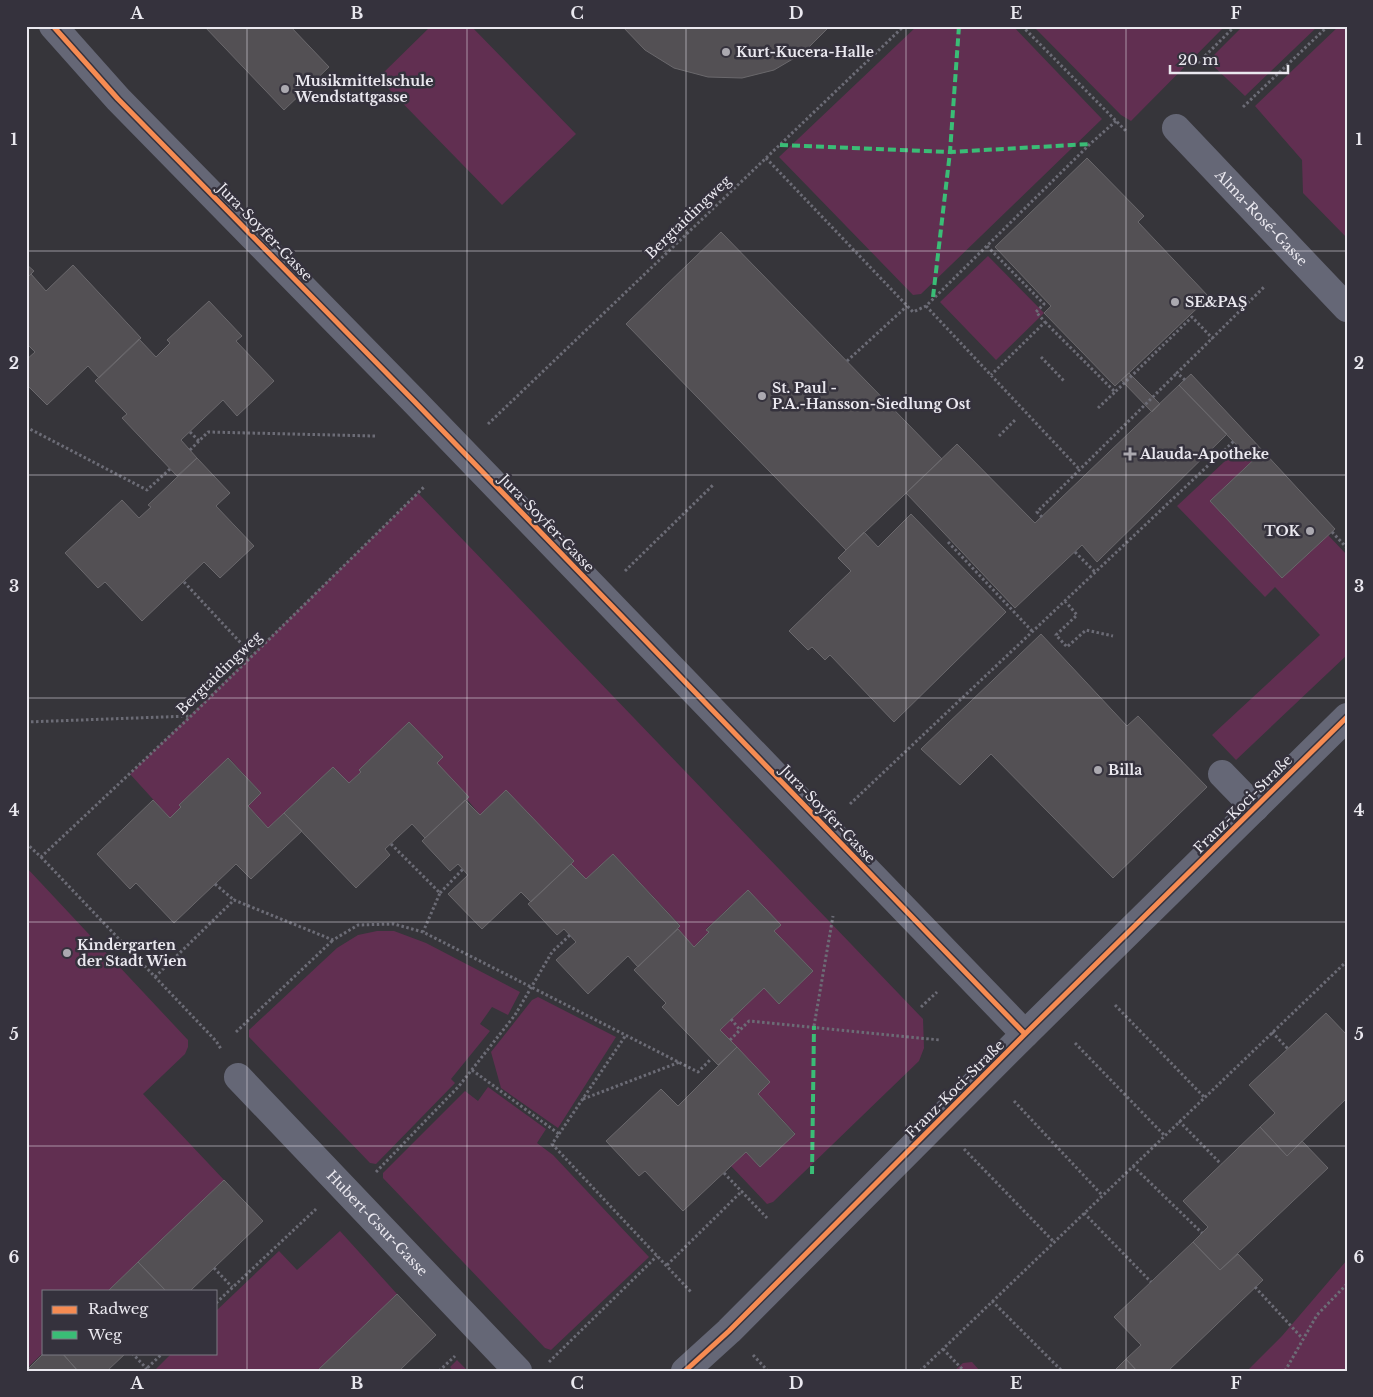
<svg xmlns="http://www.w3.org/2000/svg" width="1373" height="1397" font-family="'Libre Baskerville',serif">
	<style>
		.green { fill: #612f51 }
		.building { fill: #535054; stroke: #6a686c }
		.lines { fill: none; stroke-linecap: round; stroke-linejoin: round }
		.path { stroke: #6c6c76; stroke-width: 3; stroke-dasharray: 2.5 2.5; stroke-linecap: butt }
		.minor { stroke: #656776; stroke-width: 28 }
		.quiet { stroke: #3abd76; stroke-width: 4; stroke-dasharray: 8 4; stroke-linecap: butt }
		.cycleway-casing { stroke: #35323d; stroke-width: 8 }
		.cycleway { stroke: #f68b52; stroke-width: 5 }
		.grid { fill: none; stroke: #eae8ef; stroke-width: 1; stroke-opacity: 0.55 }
		.poi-dot { fill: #aba9b0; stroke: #35323d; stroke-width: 2 }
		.labels { text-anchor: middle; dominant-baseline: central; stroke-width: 5; stroke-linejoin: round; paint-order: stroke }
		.poi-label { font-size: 14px; font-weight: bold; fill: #eae8ef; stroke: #35323d; text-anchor: start }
		.street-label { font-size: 14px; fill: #eae8ef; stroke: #35323d }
		.neatline { fill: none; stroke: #eae8ef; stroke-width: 2 }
		.grid-label { font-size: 16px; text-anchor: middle; font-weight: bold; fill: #eae8ef }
	</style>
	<rect width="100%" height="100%" fill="#36353a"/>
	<path class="green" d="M 431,26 L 471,26 L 576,134 L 502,205 L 378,78 Z
		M 917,26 L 1013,26 L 1102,119 L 921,294 L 913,295 L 779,157 Z
		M 1033,26 L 1225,26 L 1131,121 L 1121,115 Z
		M 1243,26 L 1318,26 L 1245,96 L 1208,61 Z
		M 1339,26 L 1347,26 L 1347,238 L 1303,193 L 1302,160 L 1255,106 Z
		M 988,256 L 1044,313 L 996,360 L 940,302 Z
		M 1240,447 L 1252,461 L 1210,501 L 1282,578 L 1328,535 L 1347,555 L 1347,655 L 1236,760 L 1212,735 L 1320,635 L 1275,587 L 1265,597 L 1177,506 Z
		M 418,493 L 923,1019 L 924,1048 L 919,1061 L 773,1202 L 767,1204 L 731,1166 L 746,1152 L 760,1167 L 795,1133 L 758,1094 L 770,1082 L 720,1030 L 764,988 L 779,1004 L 813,971 L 774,931 L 781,925 L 748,890 L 706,929 L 709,932 L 694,947 L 678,929 L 680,925 L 613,854 L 586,879 L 571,864 L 574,861 L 507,791 L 480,815 L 437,763 L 443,757 L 409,722 L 359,770 L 361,772 L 349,783 L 333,767 L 268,828 L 248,806 L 261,793 L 229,758 L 180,805 L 181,807 L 170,818 L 130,774 Z
		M 26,867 L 188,1040 L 188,1047 L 185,1054 L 143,1094 L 224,1180 L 108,1291 L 44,1291 L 44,1352 L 26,1369 Z
		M 377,931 L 394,931 L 426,943 L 520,992 L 508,1015 L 492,1007 L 480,1024 L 490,1031 L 451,1079 L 455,1083 L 376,1164 L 370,1163 L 249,1037 L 249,1030 L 337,948 L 358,935 Z
		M 538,997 L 616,1037 L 558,1128 L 501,1088 L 491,1052 L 532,1000 Z
		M 488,1087 L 546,1129 L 537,1143 L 553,1155 L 649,1257 L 551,1350 L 545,1348 L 383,1178 L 383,1173 L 465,1091 L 478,1101 Z
		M 340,1231 L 397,1294 L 317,1371 L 154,1371 L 172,1353 L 216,1353 L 216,1311 L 279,1251 L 297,1270 Z
		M 1347,1260 L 1347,1371 L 1247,1371 L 1282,1336 Z
		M 457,1360 L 468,1371 L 453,1371 L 450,1367 Z
		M 972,1362 L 980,1371 L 954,1371 L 963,1363 Z"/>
	<path class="building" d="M 204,26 L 290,26 L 329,67 L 284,110 Z
		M 622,26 L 830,26 L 803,53 L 774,70 L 742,78 L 708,77 L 674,68 L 645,50 Z
		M 1087,158 L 1144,216 L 1138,222 L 1209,297 L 1115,386 L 1044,313 L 1051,306 L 995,247 Z
		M 721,232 L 942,459 L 846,550 L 626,324 Z
		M 26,264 L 34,271 L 26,279 Z
		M 73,265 L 141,338 L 99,378 L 88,366 L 47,405 L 26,384 L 26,360 L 35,352 L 26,343 L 26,279 L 31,274 L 46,291 Z
		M 209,301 L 242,336 L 236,341 L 274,381 L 237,416 L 223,400 L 181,440 L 197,458 L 177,476 L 122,418 L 127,414 L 95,381 L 139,339 L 156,357 L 170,343 L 167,340 Z
		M 1129,373 L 1160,404 L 1152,412 L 1121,380 Z
		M 1191,374 L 1263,451 L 1252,461 L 1179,385 Z
		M 1179,385 L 1227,434 L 1097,562 L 1082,545 L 1015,608 L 906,493 L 957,444 L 1035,523 Z
		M 1263,451 L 1335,529 L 1282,578 L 1210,501 Z
		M 197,458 L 230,493 L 216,506 L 254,546 L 220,578 L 204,562 L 142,621 L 105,582 L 98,588 L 65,553 L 122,500 L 139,518 L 151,507 L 148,505 Z
		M 911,514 L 1006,612 L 894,722 L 830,655 L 825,660 L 812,647 L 808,650 L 789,631 L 851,571 L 838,558 L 864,532 L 878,547 Z
		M 1041,634 L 1127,726 L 1138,716 L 1207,787 L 1113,878 L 991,754 L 960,785 L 921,749 Z
		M 409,722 L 443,757 L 437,763 L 469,797 L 425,838 L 412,824 L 385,849 L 390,855 L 356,888 L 284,813 L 333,767 L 349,783 L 361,772 L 359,770 Z
		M 228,758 L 261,793 L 248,806 L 268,828 L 284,813 L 302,831 L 251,879 L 236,864 L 174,923 L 136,883 L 130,889 L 97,854 L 153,800 L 170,818 L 181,807 L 179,805 Z
		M 506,790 L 574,861 L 531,902 L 521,892 L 482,929 L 448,894 L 468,875 L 458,864 L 450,871 L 422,841 L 465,800 L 480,815 Z
		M 613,854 L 680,926 L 638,967 L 628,956 L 588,994 L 556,960 L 576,942 L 564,929 L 557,935 L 528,904 L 571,864 L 586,879 Z
		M 748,890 L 781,925 L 774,931 L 813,971 L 779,1004 L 764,988 L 720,1030 L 737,1047 L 718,1065 L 662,1007 L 666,1003 L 634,970 L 678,929 L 694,947 L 709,932 L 706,930 Z
		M 1326,1013 L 1347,1035 L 1347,1098 L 1287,1156 L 1260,1127 L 1275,1113 L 1249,1085 Z
		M 737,1047 L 770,1082 L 758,1094 L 795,1134 L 760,1167 L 746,1152 L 683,1211 L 645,1171 L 639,1176 L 606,1141 L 661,1089 L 678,1106 Z
		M 1260,1127 L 1287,1156 L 1302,1141 L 1328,1168 L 1220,1270 L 1193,1242 L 1208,1227 L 1183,1201 Z
		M 224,1180 L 263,1221 L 190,1291 L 166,1291 L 138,1262 Z
		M 1193,1242 L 1220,1270 L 1238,1254 L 1263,1280 L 1168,1371 L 1137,1371 L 1126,1359 L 1141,1345 L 1114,1317 Z
		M 138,1262 L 166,1291 L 108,1291 Z
		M 397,1294 L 436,1335 L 399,1371 L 317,1371 Z
		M 44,1353 L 62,1353 L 78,1371 L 26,1371 Z
		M 62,1353 L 126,1353 L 107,1371 L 78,1371 Z
		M 1126,1359 L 1137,1371 L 1114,1371 Z"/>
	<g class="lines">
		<path class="path" d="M 1022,26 L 1127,132
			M 1198,63 L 1235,26
			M 1243,107 L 1328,26
			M 766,158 L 913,312 L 926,306 L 1090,144 L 1116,121
			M 987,246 L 1044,304 L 1036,312 L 1045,322 L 991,375
			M 926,306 L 1080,470
			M 1045,322 L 1115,392 L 1192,317 L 1213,339
			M 26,349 L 29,346
			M 1041,357 L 1064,381
			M 847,361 L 907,306
			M 1185,380 L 1177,373 L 1264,287
			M 1098,408 L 1115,392
			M 488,424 L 904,26
			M 26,427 L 147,490 L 170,469
			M 190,432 L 199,441
			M 999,436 L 1015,420
			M 190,450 L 208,432 L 375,436
			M 1042,517 L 1037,512 L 1177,373
			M 1332,532 L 1347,548
			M 948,542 L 1032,631
			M 1075,552 L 1096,573
			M 625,571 L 713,485
			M 184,582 L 252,655
			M 1065,601 L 1077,615 L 1056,635 L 1067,647 L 1086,630 L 1113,636
			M 26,722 L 190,716
			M 850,804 L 1234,441
			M 26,843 L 41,857 L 191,716 L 424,487
			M 391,844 L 440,893 L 423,932
			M 41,857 L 216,1041 L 221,1049
			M 215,884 L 234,900
			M 440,893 L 463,869
			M 155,977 L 234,900 L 333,940 L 358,925 L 394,924 L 423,932 L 698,1072 L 711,1059
			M 1115,1005 L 1204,1097
			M 921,1007 L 937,992
			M 731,1019 L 740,1030
			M 814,1026 L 833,916
			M 236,1032 L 333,940
			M 1272,1032 L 1288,1049
			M 730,1040 L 749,1021 L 940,1040
			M 1075,1043 L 1165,1136
			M 472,1070 L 559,1134 L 552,1144 L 691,1292
			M 583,1099 L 680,1062
			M 1014,1101 L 1102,1195
			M 1179,1121 L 1221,1164
			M 559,1134 L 626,1035
			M 964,1149 L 1054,1242
			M 1133,1166 L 1202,1233
			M 376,1172 L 459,1086 L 515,1015 L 552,952 L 570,935
			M 724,1173 L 767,1218
			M 1084,1213 L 1151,1282
			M 667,1265 L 742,1191
			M 214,1268 L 232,1287
			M 1255,1287 L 1302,1338
			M 992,1301 L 1062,1371
			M 216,1303 L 316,1209
			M 943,1349 L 964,1371
			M 132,1353 L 147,1369
			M 753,1355 L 768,1371
			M 549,1362 L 657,1256
			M 144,1371 L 163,1353
			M 439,1371 L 455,1356
			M 920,1371 L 1347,961
			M 1285,1371 L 1317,1315 L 1347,1284"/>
		<g class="minor">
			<path d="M 53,26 L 118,99 L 414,401 L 1025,1034"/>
			<path id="s1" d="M 1176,128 L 1347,308"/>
			<path d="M 1222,774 L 1255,808"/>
			<path id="s2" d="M 238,1077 L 518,1371"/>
			<path d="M 685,1371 L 729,1331 L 1025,1034 L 1347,717"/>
		</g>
		<path class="quiet" d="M 780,145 L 950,152 L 1090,144
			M 933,297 L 950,152 L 959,26
			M 812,1174 L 814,1026"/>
		<defs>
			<path id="cycleway" d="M 53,26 L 118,99 L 414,401 L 1025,1034
				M 685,1371 L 729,1331 L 1025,1034 L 1347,717"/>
		</defs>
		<use href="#cycleway" class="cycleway-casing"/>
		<use href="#cycleway" class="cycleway"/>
	</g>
	<path class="grid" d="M 247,26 L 247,1371M 467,26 L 467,1371M 686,26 L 686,1371M 906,26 L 906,1371M 1126,26 L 1126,1371M 26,251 L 1347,251M 26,475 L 1347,475M 26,698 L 1347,698M 26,922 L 1347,922M 26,1146 L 1347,1146"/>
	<g class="poi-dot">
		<circle cx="726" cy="52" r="5"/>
		<circle cx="285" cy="89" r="5"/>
		<circle cx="1175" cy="302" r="5"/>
		<circle cx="762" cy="396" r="5"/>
		<path d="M1127.5 446.5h5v5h5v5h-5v5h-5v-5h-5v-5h5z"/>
		<circle cx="1310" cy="531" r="5"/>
		<circle cx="1098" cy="770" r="5"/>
		<circle cx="67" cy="953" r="5"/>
	</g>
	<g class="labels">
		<g class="poi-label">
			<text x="736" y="52">Kurt-Kucera-Halle</text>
			<text x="295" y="81">Musikmittelschule<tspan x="295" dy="16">Wendstattgasse</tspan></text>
			<text x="1185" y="302">SE&amp;PAŞ</text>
			<text x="772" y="388">St. Paul -<tspan x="772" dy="16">P.A.-Hansson-Siedlung Ost</tspan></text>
			<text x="1140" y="454">Alauda-Apotheke</text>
			<text x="1300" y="531" text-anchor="end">TOK</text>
			<text x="1108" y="770">Billa</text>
			<text x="77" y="945">Kindergarten<tspan x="77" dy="16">der Stadt Wien</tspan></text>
		</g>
		<g class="street-label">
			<text transform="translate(688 217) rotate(-44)">Bergtaidingweg</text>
			<text stroke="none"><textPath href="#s1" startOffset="124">Alma-Rosé-Gasse</textPath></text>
			<text transform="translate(265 232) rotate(46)">Jura-Soyfer-Gasse</text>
			<text transform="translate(547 523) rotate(46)">Jura-Soyfer-Gasse</text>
			<text transform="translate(219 673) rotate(-44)">Bergtaidingweg</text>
			<text transform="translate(1243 804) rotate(-45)">Franz-Koci-Straße</text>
			<text transform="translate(828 814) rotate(46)">Jura-Soyfer-Gasse</text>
			<text transform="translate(955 1089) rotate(-45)">Franz-Koci-Straße</text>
			<text stroke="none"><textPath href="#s2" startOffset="202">Hubert-Gsur-Gasse</textPath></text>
		</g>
	</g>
	<rect width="1373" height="1397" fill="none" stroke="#35323d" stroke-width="55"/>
	<rect x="42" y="1290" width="175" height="65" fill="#35323d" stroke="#7d7b84"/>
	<rect x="52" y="1306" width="25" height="8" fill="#f68b52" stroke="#7d7b84"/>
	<text x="88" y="1314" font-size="15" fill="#eae8ef">Radweg</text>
	<rect x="52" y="1331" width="25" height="8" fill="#3abd76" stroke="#7d7b84"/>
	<text x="88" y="1340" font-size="15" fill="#eae8ef">Weg</text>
	<path d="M1170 65v8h118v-8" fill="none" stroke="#eae8ef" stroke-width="2.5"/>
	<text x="1178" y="65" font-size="15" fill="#eae8ef" stroke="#35323d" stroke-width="4" paint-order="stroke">20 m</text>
	<rect x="28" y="28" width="1318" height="1342" class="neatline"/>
	<g class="grid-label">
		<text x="137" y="19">A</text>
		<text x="357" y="19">B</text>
		<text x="577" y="19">C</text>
		<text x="796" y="19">D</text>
		<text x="1016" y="19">E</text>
		<text x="1236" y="19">F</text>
		<text x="14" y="145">1</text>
		<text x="1359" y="145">1</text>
		<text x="14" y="369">2</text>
		<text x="1359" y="369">2</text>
		<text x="14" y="592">3</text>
		<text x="1359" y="592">3</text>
		<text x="14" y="816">4</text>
		<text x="1359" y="816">4</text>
		<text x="14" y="1040">5</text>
		<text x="1359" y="1040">5</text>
		<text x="14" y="1263">6</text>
		<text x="1359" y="1263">6</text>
		<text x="137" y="1389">A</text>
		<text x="357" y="1389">B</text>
		<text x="577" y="1389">C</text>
		<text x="796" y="1389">D</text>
		<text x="1016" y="1389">E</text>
		<text x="1236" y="1389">F</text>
	</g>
</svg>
